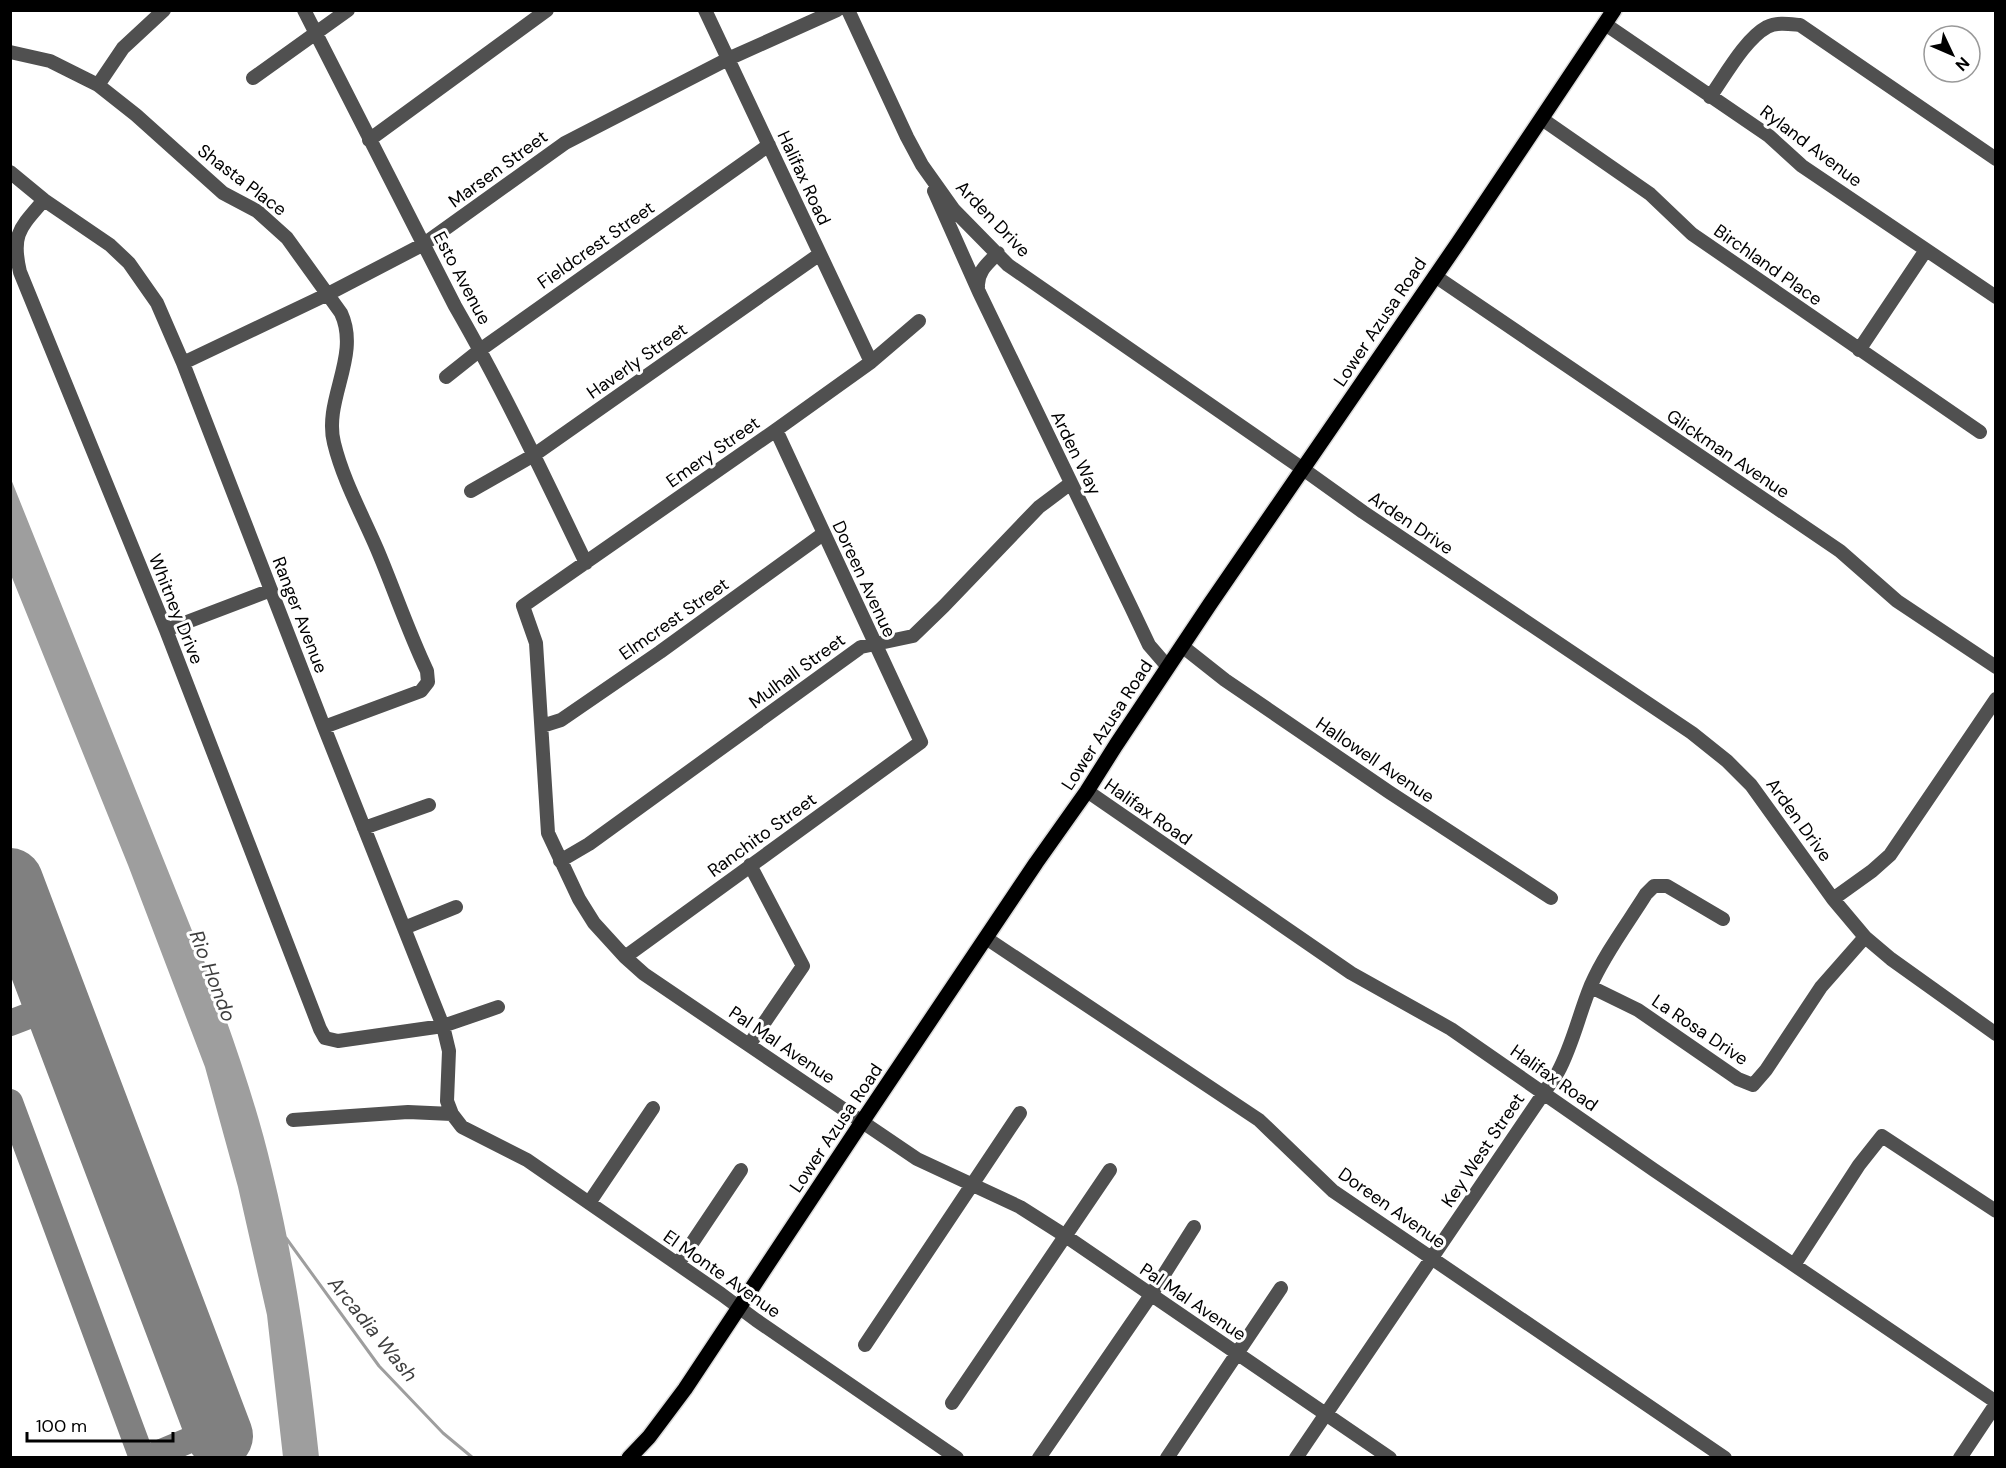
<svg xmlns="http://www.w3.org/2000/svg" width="2006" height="1468" font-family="'DM Sans',sans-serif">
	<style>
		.water { fill: #9e9e9e }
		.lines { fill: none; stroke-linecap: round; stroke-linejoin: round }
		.stream { stroke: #9e9e9e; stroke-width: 3 }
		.taxiway { stroke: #808080; stroke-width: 26 }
		.runway { stroke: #808080; stroke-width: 66 }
		.major-casing { stroke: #dbdbdb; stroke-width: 18 }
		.minor { stroke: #505050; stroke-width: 14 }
		.major { stroke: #000; stroke-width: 15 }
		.labels { text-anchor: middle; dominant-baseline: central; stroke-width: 6; stroke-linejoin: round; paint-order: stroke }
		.street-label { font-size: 18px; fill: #000; stroke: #fff }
		.water-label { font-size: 20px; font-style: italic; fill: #3f3f3f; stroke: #fff }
	</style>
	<rect width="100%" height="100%" fill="#fff"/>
	<path class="water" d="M 11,479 L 213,983 C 235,1044 257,1106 272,1170 C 295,1264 309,1361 319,1457 L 283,1457 L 267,1315 L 238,1187 L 205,1067 L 128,865 L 11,575 Z"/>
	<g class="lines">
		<path class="stream" d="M 286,1238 L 379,1366 L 443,1433 L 473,1458"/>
		<path class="taxiway" d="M 10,1023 L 57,1005
			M 10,1102 L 142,1458
			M 147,1458 L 216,1429"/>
		<path class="runway" d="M 10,881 L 220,1436"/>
		<defs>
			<path id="major" d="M 629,1458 L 649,1437 L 685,1389 L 862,1122 L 1036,863 L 1087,791 L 1116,745 L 1210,604 L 1458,243 L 1614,10"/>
		</defs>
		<use href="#major" class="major-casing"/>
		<path class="minor" d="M 304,10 L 455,306 C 503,389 544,476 586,563
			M 705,10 L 871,362
			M 848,10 L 907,137 L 922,165 L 954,210 L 1008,265 L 1303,469 L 1363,512 L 1692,733 L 1727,761 L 1751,785 L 1833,899 L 1865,937 L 1891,959 L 1996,1034
			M 1605,24 L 1769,136 L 1802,166 L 1996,297
			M 10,52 L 50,61 L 98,85 L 136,115 L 223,193 L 257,211 L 287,238 L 341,313 C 361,356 323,400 334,443 C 343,480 362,514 377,549 C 394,589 408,631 427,671 L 428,682 L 421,691 L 324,727
			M 253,78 L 348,10
			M 98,85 L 123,48 L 164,10
			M 1710,97 C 1725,76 1745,39 1767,27 C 1777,22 1789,24 1800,25 L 1996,159
			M 1542,119 L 1650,194 L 1692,234 L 1980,432
			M 369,140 L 547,10
			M 10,172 L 44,200 L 110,245 L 129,263 L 157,303 L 183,363 L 324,727 L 443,1026 L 449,1051 L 447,1101 L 452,1114 L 462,1127 L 527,1160 L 721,1294 L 756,1320 L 957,1458
			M 934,191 L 979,292 L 1131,607 L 1149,645 L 1168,667
			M 44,200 C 20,228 11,234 20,272 L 166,630 L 320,1029 L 325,1038 L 338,1041 L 443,1026 L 498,1007
			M 1435,276 L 1840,551 L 1897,601 L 1996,667
			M 978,287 C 977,272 987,264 998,253
			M 919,321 L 871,362 L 776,430 L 523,606 L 536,643 L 548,833 L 579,899 L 594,923 L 625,957 L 644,974 L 917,1159 L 1020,1207 L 1064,1235 L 1390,1458
			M 1859,350 L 1926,250
			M 183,363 L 328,294 L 424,244 L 565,143 L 728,59 L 837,10
			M 446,377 L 480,350 L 769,145
			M 471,491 L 534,455 L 820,254
			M 166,630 L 271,590
			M 1182,646 L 1225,680 L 1389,792 L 1551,898
			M 542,726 L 561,720 L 660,652 L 823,534
			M 1087,791 L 1351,973 L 1451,1029 L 1654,1170 L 1996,1402
			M 364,828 L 429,805
			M 560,861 L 589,844 L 861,647 L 913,636 L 944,606 L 1039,507 L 1071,483
			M 1833,899 L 1872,871 L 1890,855 L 1996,699
			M 404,928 L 456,907
			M 986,938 L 1259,1120 L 1333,1191 L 1725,1458
			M 625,957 L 921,742 L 776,430
			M 1591,987 L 1638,1010 L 1738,1079 L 1753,1085 L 1766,1070 L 1821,987 L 1865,937
			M 749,1045 L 803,966 L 750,865
			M 293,1120 L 408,1112 L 452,1114
			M 589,1203 L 653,1108
			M 678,1264 L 741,1170
			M 1794,1265 L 1859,1165 L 1882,1136 L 1996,1211
			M 865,1345 L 1020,1113
			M 952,1403 L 1110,1170
			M 1039,1458 L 1151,1295 L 1194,1227
			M 1167,1458 L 1281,1288
			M 1296,1458 L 1558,1072 C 1573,1044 1579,1014 1591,985 C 1605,953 1628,923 1646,894 L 1654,886 L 1667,886 L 1723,919
			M 1960,1458 L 1996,1404"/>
		<use href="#major" class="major"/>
	</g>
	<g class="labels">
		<g class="street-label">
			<text transform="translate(1811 146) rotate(37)">Ryland Avenue</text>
			<text transform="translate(498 169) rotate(-36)">Marsen Street</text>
			<text transform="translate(804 178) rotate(65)">Halifax Road</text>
			<text transform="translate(242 180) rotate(37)">Shasta Place</text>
			<text transform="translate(993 219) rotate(46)">Arden Drive</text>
			<text transform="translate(596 245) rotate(-35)">Fieldcrest Street</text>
			<text transform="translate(1768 265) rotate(35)">Birchland Place</text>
			<text transform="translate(462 278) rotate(62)">Esto Avenue</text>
			<text transform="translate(1380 322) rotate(-56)">Lower Azusa Road</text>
			<text transform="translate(637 361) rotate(-35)">Haverly Street</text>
			<text transform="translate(713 452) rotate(-35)">Emery Street</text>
			<text transform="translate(1076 453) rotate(64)">Arden Way</text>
			<text transform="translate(1728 454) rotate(34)">Glickman Avenue</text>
			<text transform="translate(1411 523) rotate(34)">Arden Drive</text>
			<text transform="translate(864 579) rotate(65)">Doreen Avenue</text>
			<text transform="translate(176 609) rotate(68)">Whitney Drive</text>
			<text transform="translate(300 615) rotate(69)">Ranger Avenue</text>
			<text transform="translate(674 619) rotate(-35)">Elmcrest Street</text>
			<text transform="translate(797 671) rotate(-36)">Mulhall Street</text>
			<text transform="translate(1107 725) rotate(-57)">Lower Azusa Road</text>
			<text transform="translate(1375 760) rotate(34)">Hallowell Avenue</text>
			<text transform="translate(1148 812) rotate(35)">Halifax Road</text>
			<text transform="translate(1799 820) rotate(54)">Arden Drive</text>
			<text transform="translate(762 835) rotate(-36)">Ranchito Street</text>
			<text transform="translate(1700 1030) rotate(34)">La Rosa Drive</text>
			<text transform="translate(782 1045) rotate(34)">Pal Mal Avenue</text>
			<text transform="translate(1554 1078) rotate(35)">Halifax Road</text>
			<text transform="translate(836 1128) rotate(-56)">Lower Azusa Road</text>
			<text transform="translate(1483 1150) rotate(-56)">Key West Street</text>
			<text transform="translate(1392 1208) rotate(35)">Doreen Avenue</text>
			<text transform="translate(722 1274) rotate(35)">El Monte Avenue</text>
			<text transform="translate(1193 1302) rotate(34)">Pal Mal Avenue</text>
		</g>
		<g class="water-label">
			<text transform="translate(213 976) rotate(69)">Rio Hondo</text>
			<text transform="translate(373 1329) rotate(51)">Arcadia Wash</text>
		</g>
	</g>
	<rect width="2006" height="1468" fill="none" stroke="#000000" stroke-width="24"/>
	<g transform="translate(1952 54) rotate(134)"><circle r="28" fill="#ffffff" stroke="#999999" stroke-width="1.5"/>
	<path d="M0-4.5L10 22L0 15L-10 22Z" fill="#000000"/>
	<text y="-9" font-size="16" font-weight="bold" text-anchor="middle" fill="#000000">N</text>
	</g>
	<path d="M27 1432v9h146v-9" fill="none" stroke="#000000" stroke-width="3"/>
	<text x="36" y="1432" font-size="18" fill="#000000" stroke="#ffffff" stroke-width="4.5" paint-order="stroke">100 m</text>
</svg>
